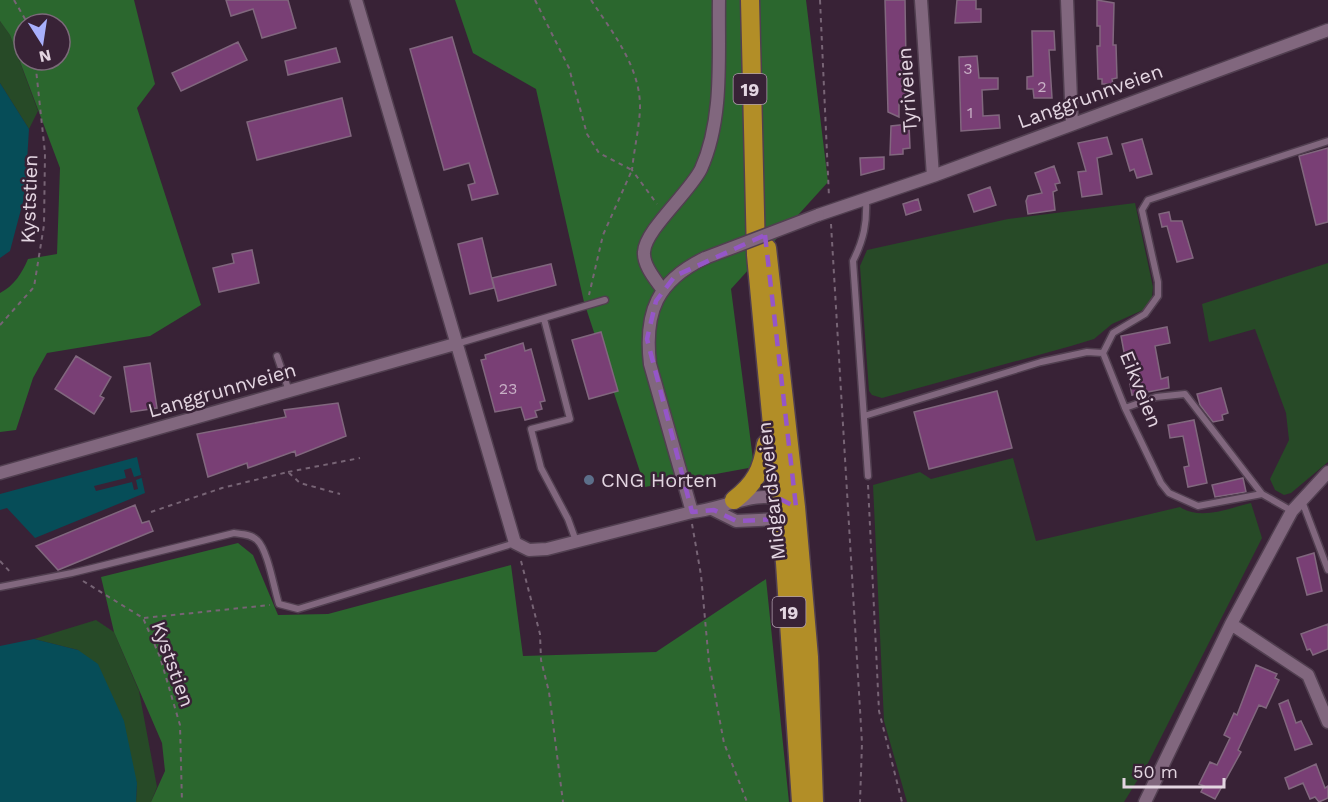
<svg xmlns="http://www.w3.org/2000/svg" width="1328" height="802" font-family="'Work Sans',sans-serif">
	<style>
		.green { fill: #274a27 }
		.forest { fill: #2b672e; fill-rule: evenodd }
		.water { fill: #064d58 }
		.pier { fill: #382236 }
		.building { fill: #793f75; stroke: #81677e; stroke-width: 1.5 }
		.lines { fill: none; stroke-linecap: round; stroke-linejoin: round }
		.lane-casing { stroke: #513f50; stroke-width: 9 }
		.street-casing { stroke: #513f50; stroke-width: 15 }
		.highway-casing { stroke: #513f50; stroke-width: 21 }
		.path { stroke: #776475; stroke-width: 2; stroke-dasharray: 4.5 4.5; stroke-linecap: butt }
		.lane { stroke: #81677e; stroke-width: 6 }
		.street { stroke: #81677e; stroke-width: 12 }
		.highway { stroke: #b28e27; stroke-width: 18 }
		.street-bridge-casing { stroke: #513f50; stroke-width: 15; stroke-linecap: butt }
		.street-bridge { stroke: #81677e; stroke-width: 12 }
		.marked { fill: none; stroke: #9556c8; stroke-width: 4.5; stroke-dasharray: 12 8; stroke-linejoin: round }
		.service-dot { fill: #5c6f8a; stroke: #382236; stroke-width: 2 }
		.labels { text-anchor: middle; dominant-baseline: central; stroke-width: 5; stroke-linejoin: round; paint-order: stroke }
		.number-label { font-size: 16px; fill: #c8b0c6 }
		.shield { fill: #382236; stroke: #b09fae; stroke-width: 1.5 }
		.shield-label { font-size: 18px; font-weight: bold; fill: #e3d5e1 }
		.street-label { font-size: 20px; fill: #e3d5e1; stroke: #382236 }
		.poi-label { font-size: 20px; fill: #e3d5e1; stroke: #382236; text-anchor: start }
	</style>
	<rect width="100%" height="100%" fill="#382236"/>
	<path class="green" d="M 0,21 L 10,35 L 38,111 L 29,129 L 0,83 Z
		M 1135,203 L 1153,287 L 1152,297 L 1143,310 L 1112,324 L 1094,339 L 1071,346 L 882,398 L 872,395 L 869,391 L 860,266 L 867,250 L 1008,219 Z
		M 1328,263 L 1328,462 L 1291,493 L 1284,495 L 1275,490 L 1270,479 L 1289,440 L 1286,413 L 1255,329 L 1209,342 L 1202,304 Z
		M 1013,458 L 1036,541 L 1180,507 C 1201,521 1229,508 1251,503 L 1262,538 L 1148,763 L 1124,802 L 907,802 L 884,721 L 873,485 L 920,472 L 931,479 Z
		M 96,620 L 114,632 L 139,691 L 157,787 L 151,802 L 136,802 L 137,783 L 78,650 L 34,639 Z"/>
	<path class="forest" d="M 0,0 L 134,0 L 155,84 L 137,108 L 201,305 L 150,336 L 47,353 L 33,378 L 16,430 L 0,432 L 0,293 C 14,286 22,273 28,259 L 57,254 L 60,168 L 10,35 L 0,21 ZM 24,24 L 60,24 L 60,60 L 24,60 Z
		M 455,0 L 806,0 L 828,182 L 731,289 L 754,467 L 645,487 L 584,302 L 536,89 L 473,53 Z
		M 238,543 L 253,555 L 278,615 L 328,614 L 511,565 L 523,656 L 656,652 L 766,579 L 789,802 L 151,802 L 165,771 L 162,743 L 114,632 L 101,577 Z"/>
	<path class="water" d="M 0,83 L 29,129 L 25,194 L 10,251 L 0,258 Z
		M 137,457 L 145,493 L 35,538 L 7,508 L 0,510 L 0,494 Z
		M 34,639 L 78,650 L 98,664 L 124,721 L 137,783 L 136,802 L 0,802 L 0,646 Z"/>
	<path class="pier" d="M 131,468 L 134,477 L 144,474 L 144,477 L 136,480 L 138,489 L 134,490 L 132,482 L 96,491 L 94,486 L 126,478 L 124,470 Z"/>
	<path class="building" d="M 226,0 L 288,0 L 296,28 L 262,38 L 253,9 L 231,16 Z
		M 885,0 L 905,0 L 906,63 L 909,63 L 911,99 L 899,103 L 899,117 L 888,112 Z
		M 957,0 L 976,0 L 976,9 L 981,9 L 981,22 L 955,23 Z
		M 1097,0 L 1114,3 L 1113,45 L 1116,45 L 1117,78 L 1112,79 L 1113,84 L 1102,84 L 1102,79 L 1098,79 L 1097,46 L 1100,46 L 1100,26 L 1097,26 Z
		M 1032,31 L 1054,31 L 1055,50 L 1049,50 L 1052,98 L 1034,98 L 1033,89 L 1027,89 L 1027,77 L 1033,76 Z
		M 452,37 L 498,194 L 472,200 L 468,185 L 475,183 L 469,163 L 444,170 L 410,49 Z
		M 238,42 L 247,60 L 181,91 L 172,73 Z
		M 336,48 L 340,62 L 288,75 L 285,61 Z
		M 977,56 L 979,78 L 998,78 L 998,89 L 982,90 L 983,116 L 999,115 L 1000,128 L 961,131 L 959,57 Z
		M 342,98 L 351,136 L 257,160 L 247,122 Z
		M 909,124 L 910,148 L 903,149 L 903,154 L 890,155 L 891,126 Z
		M 1107,137 L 1112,154 L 1097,158 L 1102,194 L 1082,197 L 1078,172 L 1086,171 L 1078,143 Z
		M 1142,139 L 1152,174 L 1137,178 L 1134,169 L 1130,171 L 1122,144 Z
		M 1328,148 L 1328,222 L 1316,225 L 1299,156 Z
		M 884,157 L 884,169 L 861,175 L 860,158 Z
		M 1054,166 L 1060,183 L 1055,184 L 1057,190 L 1053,192 L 1055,210 L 1028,214 L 1026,201 L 1028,196 L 1042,193 L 1035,173 Z
		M 990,187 L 996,205 L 974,212 L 968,195 Z
		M 918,199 L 921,210 L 906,215 L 903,204 Z
		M 1169,212 L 1171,221 L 1182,221 L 1193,258 L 1177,262 L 1167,226 L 1162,227 L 1159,214 Z
		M 482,238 L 494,288 L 470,294 L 458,244 Z
		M 252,250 L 259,283 L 219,292 L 213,268 L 234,263 L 232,254 Z
		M 551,264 L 556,285 L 498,301 L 492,278 Z
		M 1167,327 L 1170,343 L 1155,346 L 1161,379 L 1168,377 L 1169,388 L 1132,395 L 1121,336 Z
		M 601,332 L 618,391 L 589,399 L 572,340 Z
		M 523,343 L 525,351 L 531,349 L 545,401 L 540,402 L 542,409 L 535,411 L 537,417 L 525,420 L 521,407 L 495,412 L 481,360 L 486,359 L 485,355 Z
		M 76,356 L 111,377 L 100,396 L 104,398 L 94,414 L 55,389 Z
		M 150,363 L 157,408 L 131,412 L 124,367 Z
		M 1221,388 L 1228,413 L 1222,415 L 1223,420 L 1213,422 L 1200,405 L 1197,394 Z
		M 997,391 L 1012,448 L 929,469 L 914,412 Z
		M 338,403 L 346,436 L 296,456 L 295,451 L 248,468 L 247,463 L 208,477 L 197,434 L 286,417 L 284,410 Z
		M 1194,420 L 1207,483 L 1188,487 L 1184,467 L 1189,466 L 1183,436 L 1170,438 L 1168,425 Z
		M 1243,478 L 1246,492 L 1215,497 L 1212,485 Z
		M 135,505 L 142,523 L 149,521 L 153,531 L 58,570 L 36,546 Z
		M 1314,553 L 1322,591 L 1307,595 L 1297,558 Z
		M 1328,624 L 1328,649 L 1313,655 L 1310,649 L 1307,650 L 1301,634 Z
		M 1256,665 L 1277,674 L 1275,678 L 1279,680 L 1266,708 L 1259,705 L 1238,750 L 1241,752 L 1215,799 L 1201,792 L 1204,786 L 1199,784 L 1210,762 L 1217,765 L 1230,738 L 1224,735 L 1234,713 L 1237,715 Z
		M 1288,700 L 1296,723 L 1301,721 L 1312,744 L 1295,750 L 1279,704 Z
		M 1316,764 L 1325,788 L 1328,786 L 1328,798 L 1319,802 L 1315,797 L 1310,799 L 1303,783 L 1289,789 L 1285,778 Z"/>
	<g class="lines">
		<defs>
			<path id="lane" d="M 866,200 C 867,223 864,239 853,261 L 868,476
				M 544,319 L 570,419 L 531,429 L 541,468 L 568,519 L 576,541
				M 456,344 L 605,300
				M 277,356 L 289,391
				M 1125,408 L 1156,397 L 1185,394 L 1262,494
				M 864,416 L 1041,362 L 1087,352 L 1103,353
				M 1302,501 L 1328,570
				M 1292,511 L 1262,494 L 1198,506 L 1169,493 L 1161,483 L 1125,408 L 1103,353 L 1113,333 L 1145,314 L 1158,296 L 1158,282 L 1142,210 L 1148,200 L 1328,141
				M 0,587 L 72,573 L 234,533 C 242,534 251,534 257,540 C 268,550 274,589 279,604 L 298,609 L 515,543"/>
			<path id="street" d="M 356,0 L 515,543 L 529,550 L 547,549 L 692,512 L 650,364 C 644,312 657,281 705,258
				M 921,0 L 933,176
				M 1067,0 L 1072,124
				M 818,215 L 933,176 L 1328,30
				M 662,289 C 655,279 643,265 644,252 C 645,230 689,193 701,169 C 724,118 718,55 719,0
				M 0,473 L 455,344
				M 714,510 L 736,521 L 780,519 L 786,514
				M 692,512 C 720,510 759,488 785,501
				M 1231,624 L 1308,675 L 1328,722
				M 1145,802 L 1231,624 L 1292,511 L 1328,472"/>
			<path id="highway" d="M 750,0 L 756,255 L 785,563 L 801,802
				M 767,248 L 796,507 L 809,657 L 814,802
				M 734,500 C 755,484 762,470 766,444"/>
		</defs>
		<use href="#lane" class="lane-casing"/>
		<use href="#street" class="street-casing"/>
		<use href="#highway" class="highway-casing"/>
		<path class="path" d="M 14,0 L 28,24
			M 535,0 L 569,68 L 587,134 L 599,153 L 632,170 L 603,235 L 589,295
			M 591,0 C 613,33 641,68 640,109 C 639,129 634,150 632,170 L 657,204
			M 820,0 L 829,197
			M 831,224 L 862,743 L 860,802
			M 0,325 L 34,287 L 44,225 L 45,153 L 35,60
			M 288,472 L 360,458
			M 868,485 L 879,711 L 902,802
			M 151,512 L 222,488 L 288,472 L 300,483 L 340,494
			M 692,524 L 701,575 L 709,663 L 724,743 L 747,802
			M 0,561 L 12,574
			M 521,561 L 540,634 L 541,660 L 549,692 L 563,802
			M 83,581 L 143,618 L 160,657 L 180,725 L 182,802
			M 144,618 L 270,605"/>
		<use href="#lane" class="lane"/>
		<use href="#street" class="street"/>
		<use href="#highway" class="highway"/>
		<defs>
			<path id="street-bridge" d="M 705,258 L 818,215"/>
		</defs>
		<use href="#street-bridge" class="street-bridge-casing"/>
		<use href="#street-bridge" class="street-bridge"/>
	</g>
	<path class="marked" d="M 765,235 L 796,507 L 778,498 L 780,519 L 736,521 L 714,510 L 692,512 L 647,339 L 656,301 L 675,276 Z"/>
	<circle class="service-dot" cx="589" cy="480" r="6"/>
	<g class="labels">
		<g class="number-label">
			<text x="968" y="68">3</text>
			<text x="1042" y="86">2</text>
			<text x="970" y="112">1</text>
			<text x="508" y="388">23</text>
		</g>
		<g class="shield">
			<rect x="733.5" y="74" width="33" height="30" rx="4.5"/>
			<rect x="772.5" y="597" width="33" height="30" rx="4.5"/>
		</g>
		<g class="shield-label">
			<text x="750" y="89">19</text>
			<text x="789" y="612">19</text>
		</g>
		<g class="street-label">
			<text transform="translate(907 90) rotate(-94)">Tyriveien</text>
			<text transform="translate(1090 96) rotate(-20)">Langgrunnveien</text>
			<text transform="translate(29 199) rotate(-88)">Kyststien</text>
			<text transform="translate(1141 389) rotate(68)">Eikveien</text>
			<text transform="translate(222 390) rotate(-16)">Langgrunnveien</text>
			<text transform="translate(771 491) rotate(-96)">Midgardsveien</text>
			<text transform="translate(173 664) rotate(70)">Kyststien</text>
		</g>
		<g class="poi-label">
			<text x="601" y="480">CNG Horten</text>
		</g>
	</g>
	<g transform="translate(42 42) rotate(168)"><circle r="28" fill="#382236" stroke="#7c6a7a" stroke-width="1.5"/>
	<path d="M0-4.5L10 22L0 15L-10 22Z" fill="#a8b0fc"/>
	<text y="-9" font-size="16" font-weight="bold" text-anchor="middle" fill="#e3d5e1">N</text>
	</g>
	<path d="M1124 778v9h100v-9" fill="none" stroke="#e3d5e1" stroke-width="3"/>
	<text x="1133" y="778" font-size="18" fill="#e3d5e1" stroke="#382236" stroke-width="4.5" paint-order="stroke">50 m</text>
</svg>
